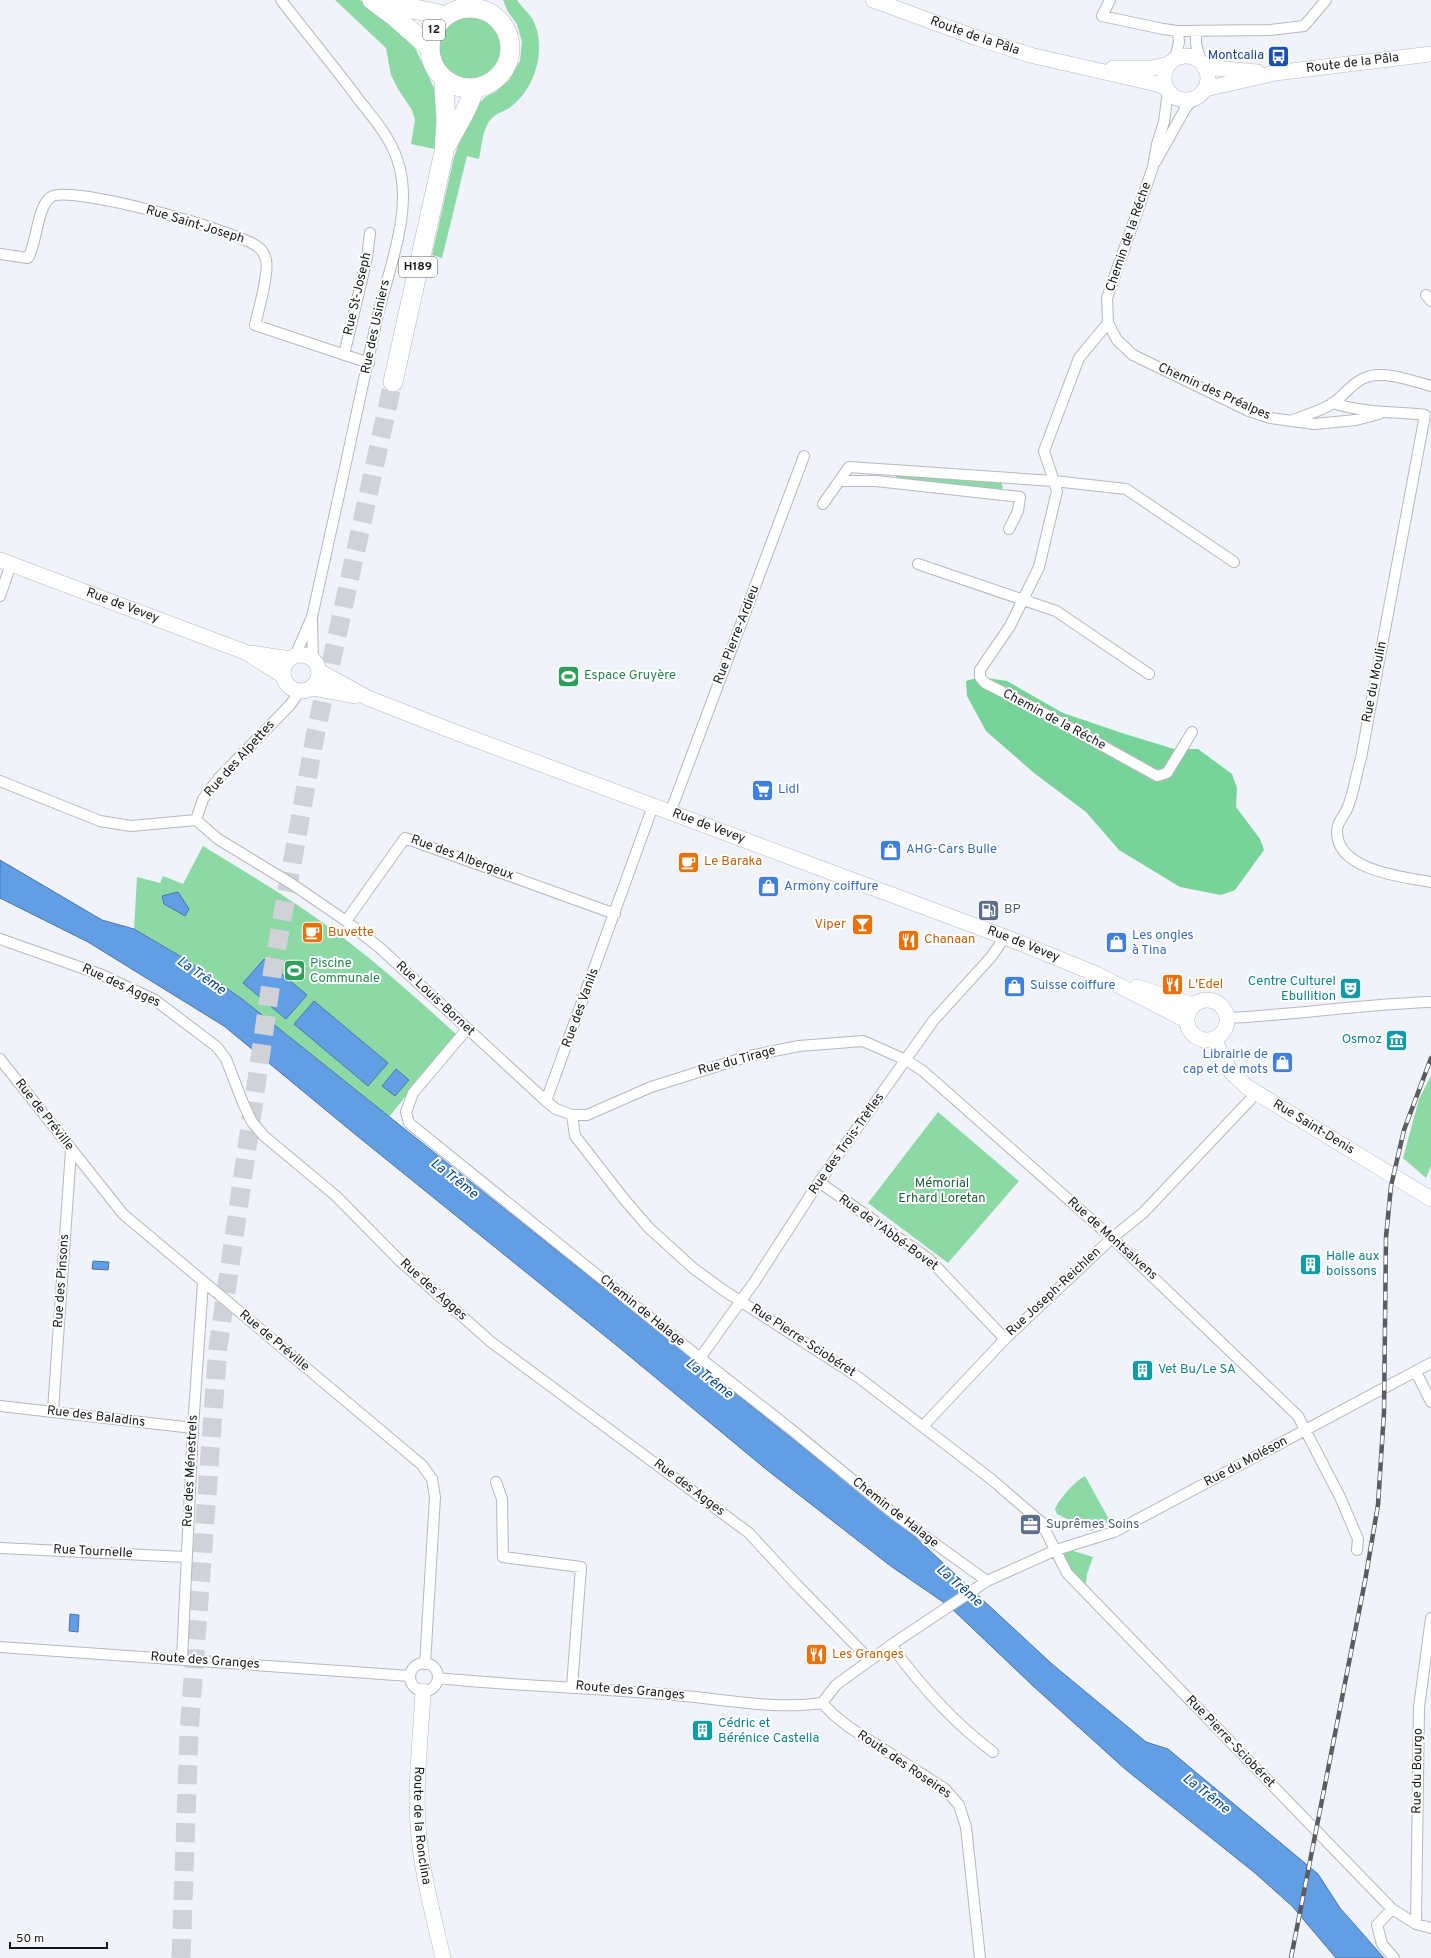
<svg xmlns="http://www.w3.org/2000/svg" width="1431" height="1958" font-family="Overpass,sans-serif">
	<style>
		.green { fill: #8cd9a6 }
		.forest { fill: #77d399 }
		.water { fill: #629ee4; stroke: #4c76a8 }
		.lines { fill: none; stroke-linecap: round; stroke-linejoin: round }
		.highway-tunnel { stroke: #d0d2d8; stroke-width: 19; stroke-dasharray: 19 10; stroke-linecap: butt }
		.street-casing { stroke: #b5b8be; stroke-width: 12 }
		.secondary-casing { stroke: #b5b8be; stroke-width: 16 }
		.highway-casing { stroke: #b5b8be; stroke-width: 20 }
		.street { stroke: #fff; stroke-width: 10 }
		.secondary { stroke: #fff; stroke-width: 15 }
		.highway { stroke: #fff; stroke-width: 19 }
		.rail-casing { stroke: #5b5c60; stroke-width: 4.5 }
		.rail { stroke: #fff; stroke-width: 3; stroke-dasharray: 9; stroke-linecap: butt }
		.labels { text-anchor: middle; dominant-baseline: central; stroke-width: 4; stroke-linejoin: round; paint-order: stroke }
		.shield { fill: #fff; stroke: #5e5f60; stroke-width: 1 }
		.shield-label { font-size: 12px; font-weight: bold; fill: #191a1c }
		.street-label { font-size: 13px; fill: #191a1c; stroke: #fff }
		.transit-label { font-size: 13px; fill: #164399; stroke: #fff; text-anchor: end }
		.leisure-label { font-size: 13px; fill: #27864d; stroke: #fff; text-anchor: start }
		.shop-label { font-size: 13px; fill: #366cbe; stroke: #fff; text-anchor: start }
		.food-label { font-size: 13px; fill: #c56008; stroke: #fff; text-anchor: start }
		.service-label { font-size: 13px; fill: #4e5e75; stroke: #fff; text-anchor: start }
		.culture-label { font-size: 13px; fill: #0d838f; stroke: #fff; text-anchor: start }
		.park-label { font-size: 13px; fill: #1d5f3a; stroke: #fff }
		.water-label { font-size: 14px; font-style: italic; fill: #024685; stroke: #fff }
	</style>
	<rect width="100%" height="100%" fill="#f0f3f9"/>
	<path class="green" d="M 335,0 L 360,0 L 392,24 L 405,35 L 416,50 L 434,88 L 437,104 L 438,130 L 435,149 L 411,144 L 415,120 L 412,110 L 398,89 L 391,75 L 386,48 Z
		M 503,0 L 517,0 C 522,8 530,13 534,22 C 546,49 536,86 513,105 C 507,111 498,112 492,118 C 482,128 482,146 479,159 L 467,156 L 442,258 L 432,255 L 454,157 L 464,129 L 475,108 L 485,97 L 495,92 L 509,80 L 520,61 L 522,42 L 517,24 L 508,12 Z
		M438 47a32 32 0 1 1 64 0a32 32 0 1 1-64 0Z
		M 897,472 L 1001,482 L 1003,487 L 999,491 L 896,478 Z
		M 203,846 C 245,872 287,896 326,925 C 372,958 414,996 456,1034 L 389,1117 L 242,999 L 185,959 L 134,929 L 137,877 L 160,883 L 163,876 L 183,884 Z
		M 1431,1076 L 1431,1166 L 1426,1178 L 1403,1158 L 1419,1099 Z
		M 938,1112 L 1019,1181 L 948,1263 L 868,1203 Z
		M 1085,1476 L 1110,1521 L 1091,1531 L 1057,1514 L 1055,1509 C 1059,1499 1076,1480 1085,1476 Z
		M 1070,1550 L 1093,1557 L 1087,1574 L 1086,1584 C 1076,1579 1065,1565 1063,1554 Z"/>
	<path class="forest" d="M 980,677 L 1007,681 L 1063,713 L 1125,734 L 1174,749 L 1198,749 L 1232,774 L 1237,788 L 1236,807 L 1260,839 L 1264,850 L 1235,890 L 1221,895 L 1180,887 L 1119,850 L 1086,812 L 1034,773 L 986,731 L 967,696 L 966,681 Z"/>
	<path class="water" d="M 0,860 L 102,920 L 134,929 L 185,959 L 242,999 L 915,1537 L 1052,1664 L 1146,1742 L 1168,1749 L 1318,1874 L 1340,1908 L 1384,1958 L 1336,1958 L 1292,1906 L 1255,1873 L 1125,1769 L 1032,1685 L 949,1606 L 892,1567 L 767,1470 L 621,1349 L 356,1135 L 224,1026 L 88,942 L 0,898 Z
		M 178,892 L 189,909 L 185,916 L 164,904 L 162,896 Z
		M 264,959 L 307,995 L 286,1019 L 243,983 Z
		M 314,1001 L 388,1063 L 368,1086 L 294,1024 Z
		M 396,1069 L 409,1080 L 395,1096 L 382,1086 Z
		M 93,1261 L 109,1262 L 108,1270 L 92,1269 Z
		M 70,1614 L 79,1615 L 78,1632 L 69,1631 Z"/>
	<g class="lines">
		<path class="highway-tunnel" d="M 181,1958 L 189,1733 L 218,1347 L 273,969 L 316,731 L 393,382"/>
		<defs>
			<path id="street" d="M 281,0 C 307,34 334,66 359,100 C 373,118 390,137 397,159 C 415,208 388,270 377,319 C 356,418 334,518 312,617 L 295,656
				M 1110,0 L 1102,16 L 1163,29 L 1178,31 L 1270,30 L 1304,26 L 1326,0
				M 1196,31 L 1196,44 L 1201,62
				M 1175,59 L 1179,42 L 1178,31
				M 1168,91 L 1164,122 L 1157,144 L 1153,167 L 1107,298 L 1108,323 L 1079,358 L 1044,451 L 1057,491 L 1039,567 L 1010,626 L 980,670 L 980,677 L 985,683 L 1042,712 L 1157,776 L 1167,773 L 1192,732
				M 1156,161 L 1185,109 L 1192,100
				M 0,254 L 28,258 C 37,243 37,206 51,197 C 69,184 239,231 258,247 C 261,249 264,254 265,257 C 271,267 258,312 255,325 L 369,363
				M 1426,295 L 1431,301
				M 1108,323 L 1117,340 L 1133,355 L 1249,411 L 1270,418 L 1314,424 L 1356,420 L 1379,414
				M 344,355 L 367,258 L 370,233
				M 1332,403 C 1349,408 1367,411 1385,412 C 1398,413 1411,413 1425,415 L 1361,758 C 1356,774 1354,793 1347,809 C 1344,816 1337,822 1337,831 C 1336,870 1402,877 1431,882
				M 1293,420 C 1306,415 1321,411 1333,403 C 1346,394 1354,380 1370,376 C 1389,372 1412,381 1431,386
				M 839,481 L 876,481 L 1020,497 L 1018,511 L 1009,529
				M 823,504 L 849,467 L 1054,481 L 1126,489 L 1234,562
				M 918,564 L 1056,611 L 1149,674
				M 0,596 L 11,564
				M 312,621 L 313,659
				M 0,781 L 100,821 L 131,826 L 196,820 L 203,799 L 218,779 L 290,705 L 299,692
				M 670,813 L 804,456
				M 196,820 L 218,839 L 292,884 L 346,921 L 380,948 L 546,1101 L 556,1109 L 572,1115 L 587,1115 L 651,1087 L 749,1056 L 799,1046 L 863,1041 L 906,1060 L 923,1071 L 1112,1238 L 1298,1416 L 1340,1497 L 1358,1539 L 1357,1550
				M 346,921 L 405,838 L 615,914
				M 0,939 L 102,975 L 155,1000 L 217,1047 L 226,1059 L 243,1103 L 252,1122 L 264,1136 L 336,1196 L 400,1261 L 491,1342 L 749,1533 L 795,1583 L 870,1660
				M 1227,1018 C 1295,1015 1363,1004 1431,1002
				M 467,1029 L 413,1093 L 406,1112 L 409,1123 L 700,1358 L 787,1426 L 894,1514 L 987,1581
				M 0,1059 L 123,1214 L 422,1465 L 432,1479 L 435,1497 L 425,1664
				M 546,1101 L 653,806
				M 572,1115 L 575,1136 L 624,1199 L 649,1228 L 693,1268 L 723,1290 L 858,1377 L 991,1479 L 1041,1522 L 1067,1573 L 1392,1909 L 1416,1924 L 1431,1928
				M 819,1182 L 929,1259 L 1005,1339
				M 700,1358 L 755,1281 L 819,1182 L 933,1021 L 991,957 L 1005,937
				M 1416,1372 L 1431,1402
				M 0,1406 L 193,1428
				M 53,1411 L 71,1150
				M 923,1426 L 1005,1339 L 1112,1238 L 1143,1213 L 1250,1100 L 1255,1093
				M 496,1482 L 502,1499 L 503,1557 L 581,1567 L 572,1687
				M 0,1548 L 186,1557
				M 891,1645 C 920,1685 954,1723 993,1752
				M 0,1647 L 410,1676
				M 182,1659 L 193,1428 L 203,1282
				M410 1677a14 14 0 1 1 28 0a14 14 0 1 1-28 0Z
				M 438,1678 C 516,1686 595,1688 674,1695 C 722,1699 774,1710 822,1703
				M 822,1703 L 836,1685 L 891,1645 L 987,1581 L 1056,1550 L 1114,1532 L 1431,1363
				M 822,1703 L 834,1715 L 849,1727 L 945,1789 L 959,1805 L 966,1827 L 980,1958
				M 1392,1909 L 1377,1925 L 1382,1944 L 1394,1958
				M 1416,1924 L 1419,1707 L 1431,1618"/>
			<g id="secondary">
				<path id="s1" d="M 873,0 L 977,38 L 1030,55 L 1157,84 L 1166,88"/>
				<circle cx="1186" cy="78" r="22"/>
				<path d="M 1204,67 L 1257,72"/>
				<path d="M 1113,68 L 1153,68 L 1169,64"/>
				<path id="s2" d="M 1205,89 L 1275,73 L 1431,54"/>
				<path id="s3" d="M 0,560 L 245,652 L 282,675"/>
				<path d="M 252,653 L 289,659"/>
				<circle cx="301" cy="673" r="18"/>
				<path id="s4" d="M 319,671 L 368,698 L 447,729 L 1005,937 L 1094,973 L 1186,1020"/>
				<path d="M 312,688 L 355,696"/>
				<path d="M 1137,987 L 1193,1005"/>
				<circle cx="1207" cy="1020" r="20"/>
				<path id="s5" d="M 1214,1040 L 1231,1072 L 1247,1087 L 1431,1199"/>
				<path id="s6" d="M 423,1691 C 421,1736 415,1781 418,1826 C 421,1870 433,1914 443,1958"/>
			</g>
			<path id="highway" d="M 372,0 L 396,18 L 429,47
				M 392,0 C 411,13 425,8 444,16
				M430 48a40 40 0 1 1 80 0a40 40 0 1 1-80 0Z
				M 448,143 C 457,125 470,107 474,88
				M 393,382 L 444,152 L 446,120 L 444,88 L 445,79"/>
		</defs>
		<use href="#street" class="street-casing"/>
		<use href="#secondary" class="secondary-casing"/>
		<use href="#highway" class="highway-casing"/>
		<use href="#street" class="street"/>
		<use href="#secondary" class="secondary"/>
		<use href="#highway" class="highway"/>
		<defs>
			<path id="rail" d="M 1291,1958 L 1365,1581 L 1378,1505 L 1384,1412 L 1386,1237 L 1391,1186 L 1404,1130 L 1431,1058"/>
		</defs>
		<use href="#rail" class="rail-casing"/>
		<use href="#rail" class="rail"/>
	</g>
	<defs>
		<symbol id="bus-square" viewBox="-11 -11 22 22"><rect x="-9" y="-9" width="18" height="18" rx="4" fill="#1a4fb4" stroke="#fff"/><path d="M-5-6H5V4H4V6H2V4H-2V6H-4V4H-5ZM-3.5-4V0h7V-4ZM-3.5 1.2v1.5H-2V1.2ZM2 1.2v1.5H3.5V1.2Z" fill="#fff"/></symbol>
		<symbol id="stadium-square" viewBox="-11 -11 22 22"><rect x="-9" y="-9" width="18" height="18" rx="4" fill="#2e9e5b" stroke="#fff"/><path d="M0-5a6.5 5 0 1 0 0 10a6.5 5 0 1 0 0-10ZM-3.5-1.8h7v3.6h-7Z" fill="#fff"/></symbol>
		<symbol id="supermarket-square" viewBox="-11 -11 22 22"><rect x="-9" y="-9" width="18" height="18" rx="4" fill="#3f7fe0" stroke="#fff"/><path d="M-6-5.5h2.5l.6 2H6L4.5 2H-2.5L-4.4-4H-6ZM-1.5 3.2a1.3 1.3 0 1 0 .1 0ZM3 3.2a1.3 1.3 0 1 0 .1 0Z" fill="#fff"/></symbol>
		<symbol id="shop-square" viewBox="-11 -11 22 22"><rect x="-9" y="-9" width="18" height="18" rx="4" fill="#3f7fe0" stroke="#fff"/><path d="M-5-2.5h2.3a2.7 3.5 0 0 1 5.4 0H5L5.5 6h-11ZM-1.5-2.5h3a1.5 2.3 0 0 0-3 0Z" fill="#fff"/></symbol>
		<symbol id="cafe-square" viewBox="-11 -11 22 22"><rect x="-9" y="-9" width="18" height="18" rx="4" fill="#e8710a" stroke="#fff"/><path d="M-5.5-4.5H6V0H3Q3 3.5 0 3.5H-2.5Q-5.5 3.5-5.5 0ZM3-3.2v2h1.7v-2ZM-6 4.5H4V6H-6Z" fill="#fff"/></symbol>
		<symbol id="fuel-square" viewBox="-11 -11 22 22"><rect x="-9" y="-9" width="18" height="18" rx="4" fill="#5c6f8a" stroke="#fff"/><path d="M-5.5-6h7V0h2V4h1.3V-2.5L3-4.5l.8-.8L6-3V5H2.5V1h-1V6h-7ZM-4.2-4.7v3.2H.2V-4.7Z" fill="#fff"/></symbol>
		<symbol id="bar-square" viewBox="-11 -11 22 22"><rect x="-9" y="-9" width="18" height="18" rx="4" fill="#e8710a" stroke="#fff"/><path d="M-6-5H6L.8 .8V4.5H3.5V6h-7V4.5H-.8V.8Z" fill="#fff"/></symbol>
		<symbol id="restaurant-square" viewBox="-11 -11 22 22"><rect x="-9" y="-9" width="18" height="18" rx="4" fill="#e8710a" stroke="#fff"/><path d="M-5-6h1v4h1v-4h1v4h1v-4h1v5L-1.5 .5V6h-2V.5L-5-1ZM5-6V6H3V1.5H1.5Q1.5-4 5-6Z" fill="#fff"/></symbol>
		<symbol id="theatre-square" viewBox="-11 -11 22 22"><rect x="-9" y="-9" width="18" height="18" rx="4" fill="#0f9aa8" stroke="#fff"/><path d="M-5-5.5Q0-4 5-5.5V0Q5 5 0 6Q-5 5-5 0ZM-3.3-2.5H-1v1.5H-3.3ZM1-2.5H3.3v1.5H1ZM-2.8 1Q0 5.5 2.8 1Z" fill="#fff"/></symbol>
		<symbol id="museum-square" viewBox="-11 -11 22 22"><rect x="-9" y="-9" width="18" height="18" rx="4" fill="#0f9aa8" stroke="#fff"/><path d="M0-6L6-3V-2H-6V-3ZM-5-1h2V3h-2ZM-1-1h2V3h-2ZM3-1h2V3H3ZM-6 4H6V6H-6Z" fill="#fff"/></symbol>
		<symbol id="building-square" viewBox="-11 -11 22 22"><rect x="-9" y="-9" width="18" height="18" rx="4" fill="#0f9aa8" stroke="#fff"/><path d="M-4-6H4V6H1V3H-1V6H-4ZM-2.5-4.3h1.7v1.8h-1.7ZM.8-4.3h1.7v1.8H.8ZM-2.5-1h1.7V.8h-1.7ZM.8-1h1.7V.8H.8Z" fill="#fff"/></symbol>
		<symbol id="office-square" viewBox="-11 -11 22 22"><rect x="-9" y="-9" width="18" height="18" rx="4" fill="#5c6f8a" stroke="#fff"/><path d="M-6-3h4V-5.5h4V-3h4V5H-6ZM-1-4.5V-3h2v-1.5ZM-6 0V1H6V0Z" fill="#fff"/></symbol>
	</defs>
	<g fill-rule="evenodd">
		<use href="#bus-square" x="1266" y="44" width="25" height="25"/>
		<use href="#stadium-square" x="556" y="664" width="25" height="25"/>
		<use href="#supermarket-square" x="750" y="778" width="25" height="25"/>
		<use href="#shop-square" x="878" y="838" width="25" height="25"/>
		<use href="#cafe-square" x="676" y="850" width="25" height="25"/>
		<use href="#shop-square" x="756" y="874" width="25" height="25"/>
		<use href="#fuel-square" x="976" y="898" width="25" height="25"/>
		<use href="#bar-square" x="850" y="912" width="25" height="25"/>
		<use href="#cafe-square" x="300" y="920" width="25" height="25"/>
		<use href="#restaurant-square" x="896" y="928" width="25" height="25"/>
		<use href="#shop-square" x="1104" y="930" width="25" height="25"/>
		<use href="#stadium-square" x="282" y="958" width="25" height="25"/>
		<use href="#restaurant-square" x="1160" y="972" width="25" height="25"/>
		<use href="#shop-square" x="1002" y="974" width="25" height="25"/>
		<use href="#theatre-square" x="1338" y="976" width="25" height="25"/>
		<use href="#museum-square" x="1384" y="1028" width="25" height="25"/>
		<use href="#shop-square" x="1270" y="1050" width="25" height="25"/>
		<use href="#building-square" x="1298" y="1252" width="25" height="25"/>
		<use href="#building-square" x="1130" y="1358" width="25" height="25"/>
		<use href="#office-square" x="1018" y="1512" width="25" height="25"/>
		<use href="#restaurant-square" x="804" y="1642" width="25" height="25"/>
		<use href="#building-square" x="690" y="1718" width="25" height="25"/>
	</g>
	<g class="labels">
		<g class="shield">
			<rect x="423" y="20" width="22" height="20" rx="3"/>
			<rect x="399" y="257" width="38" height="20" rx="3"/>
		</g>
		<g class="shield-label">
			<text x="434" y="30">12</text>
			<text x="418" y="267">H189</text>
		</g>
		<g class="street-label">
			<text stroke="none"><textPath href="#s1" startOffset="108">Route de la Pâla</textPath></text>
			<text stroke="none"><textPath href="#s2" startOffset="150">Route de la Pâla</textPath></text>
			<text transform="translate(195 225) rotate(17)">Rue Saint-Joseph</text>
			<text transform="translate(1129 237) rotate(-71)">Chemin de la Réche</text>
			<text transform="translate(358 294) rotate(-77)">Rue St-Joseph</text>
			<text transform="translate(376 327) rotate(-78)">Rue des Usiniers</text>
			<text transform="translate(1214 392) rotate(24)">Chemin des Préalpes</text>
			<text stroke="none"><textPath href="#s3" startOffset="131">Rue de Vevey</textPath></text>
			<text transform="translate(737 635) rotate(-69)">Rue Pierre-Ardieu</text>
			<text transform="translate(1375 682) rotate(-79)">Rue du Moulin</text>
			<text transform="translate(1054 720) rotate(28)">Chemin de la Réche</text>
			<text transform="translate(240 759) rotate(-48)">Rue des Alpettes</text>
			<text stroke="none"><textPath href="#s4" startOffset="420">Rue de Vevey</textPath></text>
			<text transform="translate(462 858) rotate(20)">Rue des Albergeux</text>
			<text stroke="none"><textPath href="#s4" startOffset="756">Rue de Vevey</textPath></text>
			<text transform="translate(121 986) rotate(25)">Rue des Agges</text>
			<text transform="translate(435 999) rotate(43)">Rue Louis-Bornet</text>
			<text transform="translate(581 1008) rotate(-70)">Rue des Vanils</text>
			<text transform="translate(737 1061) rotate(-15)">Rue du Tirage</text>
			<text transform="translate(44 1115) rotate(52)">Rue de Préville</text>
			<text stroke="none"><textPath href="#s5" startOffset="136">Rue Saint-Denis</textPath></text>
			<text transform="translate(847 1144) rotate(-55)">Rue des Trois-Trèfles</text>
			<text transform="translate(888 1233) rotate(36)">Rue de l'Abbé-Bovet</text>
			<text transform="translate(1112 1239) rotate(42)">Rue de Montsalvens</text>
			<text transform="translate(62 1281) rotate(-86)">Rue des Pinsons</text>
			<text transform="translate(433 1290) rotate(42)">Rue des Agges</text>
			<text transform="translate(1054 1292) rotate(-43)">Rue Joseph-Reichlen</text>
			<text transform="translate(642 1311) rotate(39)">Chemin de Halage</text>
			<text transform="translate(274 1341) rotate(40)">Rue de Préville</text>
			<text transform="translate(803 1341) rotate(33)">Rue Pierre-Sciobéret</text>
			<text transform="translate(96 1417) rotate(7)">Rue des Baladins</text>
			<text transform="translate(1246 1462) rotate(-28)">Rue du Moléson</text>
			<text transform="translate(191 1471) rotate(-87)">Rue des Ménestrels</text>
			<text transform="translate(689 1488) rotate(37)">Rue des Agges</text>
			<text transform="translate(895 1513) rotate(38)">Chemin de Halage</text>
			<text transform="translate(93 1552) rotate(3)">Rue Tournelle</text>
			<text transform="translate(205 1661) rotate(4)">Route des Granges</text>
			<text transform="translate(630 1691) rotate(5)">Route des Granges</text>
			<text transform="translate(1230 1742) rotate(46)">Rue Pierre-Sciobéret</text>
			<text transform="translate(904 1765) rotate(34)">Route des Roseires</text>
			<text transform="translate(1418 1771) rotate(-89)">Rue du Bourgo</text>
			<text stroke="none"><textPath href="#s6" startOffset="135">Route de la Ronclina</textPath></text>
		</g>
		<g class="transit-label">
			<text x="1264" y="56">Montcalia</text>
		</g>
		<g class="leisure-label">
			<text x="584" y="676">Espace Gruyère</text>
			<text x="310" y="964">Piscine<tspan x="310" dy="15">Communale</tspan></text>
		</g>
		<g class="shop-label">
			<text x="778" y="790">Lidl</text>
			<text x="906" y="850">AHG-Cars Bulle</text>
			<text x="784" y="887">Armony coiffure</text>
			<text x="1132" y="936">Les ongles<tspan x="1132" dy="15">à Tina</tspan></text>
			<text x="1030" y="986">Suisse coiffure</text>
			<text x="1268" y="1055" text-anchor="end">Librairie de<tspan x="1268" dy="15">cap et de mots</tspan></text>
		</g>
		<g class="food-label">
			<text x="704" y="862">Le Baraka</text>
			<text x="846" y="925" text-anchor="end">Viper</text>
			<text x="328" y="933">Buvette</text>
			<text x="924" y="940">Chanaan</text>
			<text x="1188" y="985">L'Edel</text>
			<text x="832" y="1655">Les Granges</text>
		</g>
		<g class="service-label">
			<text x="1004" y="910">BP</text>
			<text x="1046" y="1525">Suprêmes Soins</text>
		</g>
		<g class="culture-label">
			<text x="1336" y="982" text-anchor="end">Centre Culturel<tspan x="1336" dy="15">Ebullition</tspan></text>
			<text x="1382" y="1040" text-anchor="end">Osmoz</text>
			<text x="1326" y="1257">Halle aux<tspan x="1326" dy="15">boissons</tspan></text>
			<text x="1158" y="1370">Vet Bu/Le SA</text>
			<text x="718" y="1724">Cédric et<tspan x="718" dy="15">Bérénice Castella</tspan></text>
		</g>
		<g class="park-label">
			<text x="942" y="1184">Mémorial<tspan x="942" dy="15">Erhard Loretan</tspan></text>
		</g>
		<g class="water-label">
			<text transform="translate(201 976) rotate(35)">La Trême</text>
			<text transform="translate(454 1179) rotate(38)">La Trême</text>
			<text transform="translate(709 1379) rotate(38)">La Trême</text>
			<text transform="translate(959 1586) rotate(41)">La Trême</text>
			<text transform="translate(1206 1794) rotate(38)">La Trême</text>
		</g>
	</g>
	<path d="M10 1942v6h97v-6" fill="none" stroke="#191a1c" stroke-width="2"/>
	<text x="16" y="1942" font-size="12" fill="#191a1c" stroke="#ffffff" stroke-width="3" paint-order="stroke">50 m</text>
</svg>
